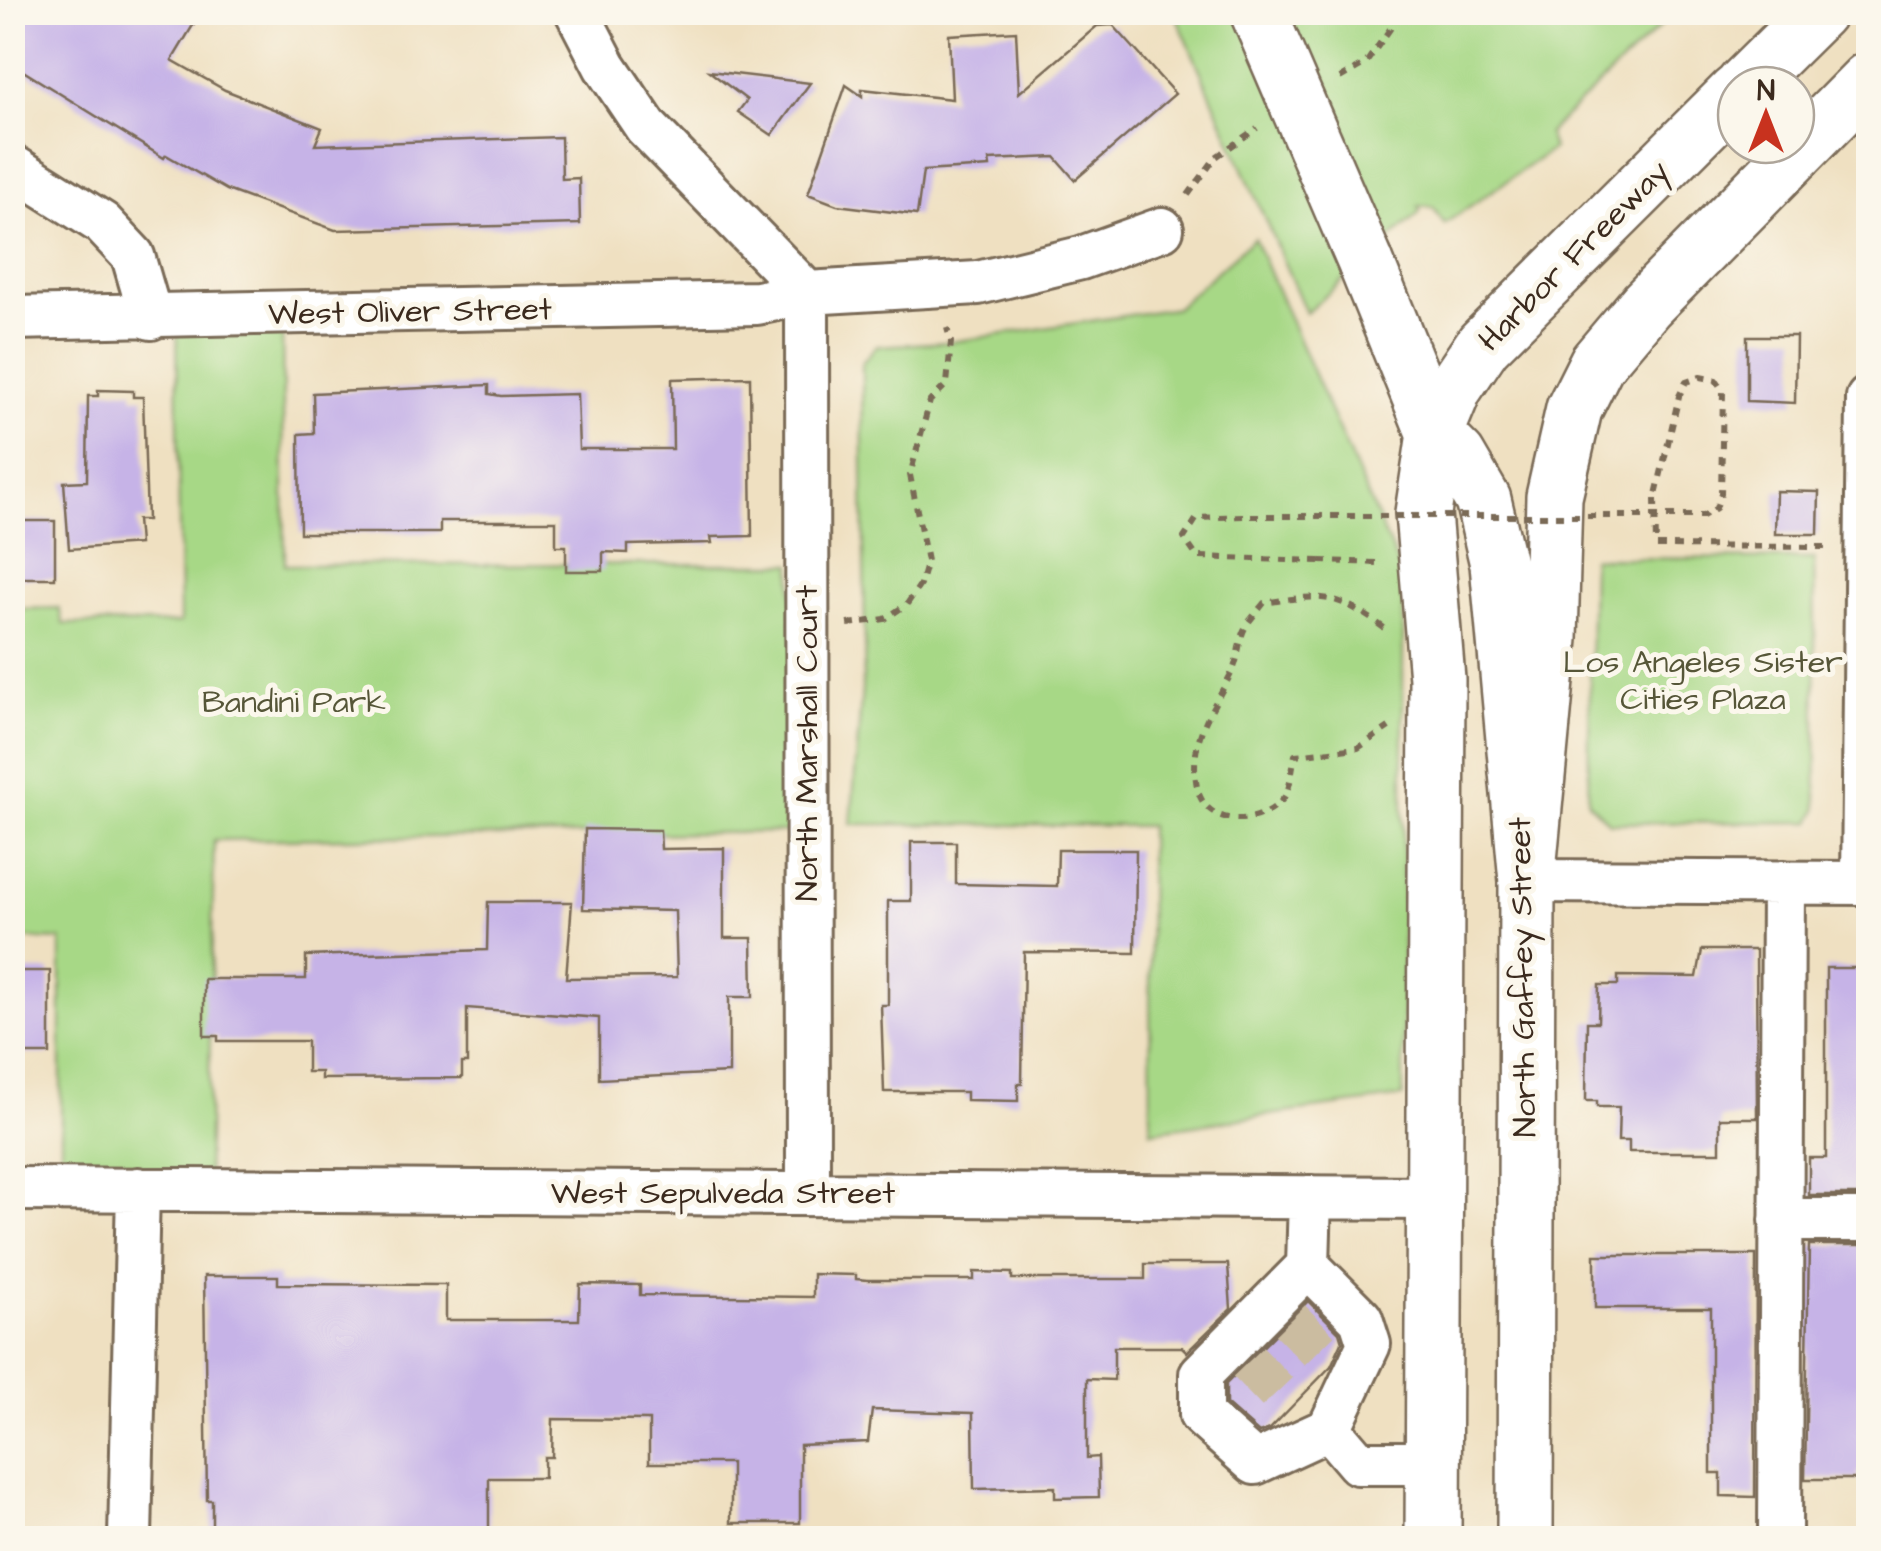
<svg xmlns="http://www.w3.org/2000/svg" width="1881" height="1551" font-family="'Architects Daughter',sans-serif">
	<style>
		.green { fill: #a7d886; stroke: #718152; stroke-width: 2.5 }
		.building { fill: #c6b3e7 }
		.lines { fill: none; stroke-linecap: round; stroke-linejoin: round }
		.minor-tunnel { stroke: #cbbca0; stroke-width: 42; stroke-dasharray: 42 21; stroke-linecap: butt }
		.minor-casing { stroke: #7a6a57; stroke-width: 48 }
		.major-casing { stroke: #7a6a57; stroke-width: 60 }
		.highway-casing { stroke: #7a6a57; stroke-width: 60 }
		.path { stroke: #7a6a57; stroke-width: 6; stroke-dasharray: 8 8; stroke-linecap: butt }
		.minor { stroke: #fff; stroke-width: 42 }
		.major { stroke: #fff; stroke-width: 55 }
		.highway { stroke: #fff; stroke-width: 55 }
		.major-bridge-casing { stroke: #7a6a57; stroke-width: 60; stroke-linecap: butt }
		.path-bridge { stroke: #7a6a57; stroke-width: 6; stroke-dasharray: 8 8; stroke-linecap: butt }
		.major-bridge { stroke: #fff; stroke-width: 55 }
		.labels { text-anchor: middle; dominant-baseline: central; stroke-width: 10; stroke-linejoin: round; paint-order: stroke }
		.street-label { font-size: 32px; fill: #3b2a1e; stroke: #fbf7ec }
		.park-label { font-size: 32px; fill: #565638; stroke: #fbf7ec }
	</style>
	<rect width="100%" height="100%" fill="#fbf7ec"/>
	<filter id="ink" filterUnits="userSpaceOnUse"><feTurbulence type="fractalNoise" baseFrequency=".01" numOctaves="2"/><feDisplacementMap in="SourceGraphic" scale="20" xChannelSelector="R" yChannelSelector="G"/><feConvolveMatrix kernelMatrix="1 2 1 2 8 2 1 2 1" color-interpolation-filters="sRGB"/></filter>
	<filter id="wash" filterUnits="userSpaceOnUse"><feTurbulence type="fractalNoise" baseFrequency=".0048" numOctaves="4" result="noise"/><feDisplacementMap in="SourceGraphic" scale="40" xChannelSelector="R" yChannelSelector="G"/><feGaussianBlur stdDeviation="2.25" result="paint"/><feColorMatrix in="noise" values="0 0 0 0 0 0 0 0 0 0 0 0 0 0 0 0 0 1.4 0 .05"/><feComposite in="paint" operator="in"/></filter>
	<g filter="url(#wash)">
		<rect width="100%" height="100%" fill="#efe0c1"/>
		<path class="green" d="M 1175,13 L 1674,13 L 1548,133 L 1553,149 L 1444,224 L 1433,207 L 1418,206 L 1420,212 L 1306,313 Z
			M 1254,238 L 1403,576 L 1403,1097 L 1151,1131 L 1149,826 L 851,824 L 865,652 L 862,363 L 876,346 L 951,342 L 1176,308 Z
			M 282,325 L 285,565 L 792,564 L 794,832 L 214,840 L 207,1184 L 61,1184 L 61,940 L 13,938 L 13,609 L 59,608 L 63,624 L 180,623 L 177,326 Z
			M 1592,558 L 1814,559 L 1817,810 L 1811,822 L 1610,823 L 1588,802 Z"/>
		<g id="blocks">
			<path class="building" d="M 24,12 L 201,12 L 172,60 L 225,90 L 322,128 L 315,145 L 561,137 L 562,179 L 579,178 L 580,224 L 335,230 L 227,190 L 166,155 L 164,158 L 12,64 L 12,33 Z
				M 1113,25 L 1175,94 L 1075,180 L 1055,157 L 989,160 L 990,167 L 923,171 L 917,215 L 837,205 L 808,194 L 846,85 L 862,96 L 862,89 L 952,99 L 949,35 L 1016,31 L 1019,93 L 1097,26 Z
				M 709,71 L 810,83 L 772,135 L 738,112 L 747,100 Z
				M 1747,336 L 1796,336 L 1795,403 L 1747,401 Z
				M 750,377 L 752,536 L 711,537 L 712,543 L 628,545 L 628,553 L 603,552 L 603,571 L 566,571 L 566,546 L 556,546 L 556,521 L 440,521 L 440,533 L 300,533 L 299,434 L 314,433 L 313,393 L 489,385 L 489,394 L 501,396 L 577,394 L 579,449 L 673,449 L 672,379 Z
				M 98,390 L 133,391 L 133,397 L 143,397 L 147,520 L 137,520 L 139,544 L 69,549 L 64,482 L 87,481 L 88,396 L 98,396 Z
				M 1776,491 L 1819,492 L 1818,534 L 1775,534 Z
				M 12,521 L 55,521 L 55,578 L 12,578 Z
				M 585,829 L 660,830 L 661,849 L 724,848 L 724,938 L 752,938 L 753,997 L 729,997 L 729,1073 L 599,1079 L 599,1018 L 467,1008 L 467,1063 L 462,1063 L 462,1078 L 321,1079 L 321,1072 L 307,1072 L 307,1041 L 218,1041 L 218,1036 L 204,1036 L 204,979 L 306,979 L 306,956 L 487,950 L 488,902 L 572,902 L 566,978 L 677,977 L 675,911 L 583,909 Z
				M 911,842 L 956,842 L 956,884 L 1057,886 L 1058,850 L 1136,850 L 1135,953 L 1024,952 L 1022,1084 L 1018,1084 L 1018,1101 L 966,1100 L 966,1092 L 884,1092 L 881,1005 L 888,1005 L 888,901 L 911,901 Z
				M 1702,950 L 1756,950 L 1757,1118 L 1720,1118 L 1720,1152 L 1629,1152 L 1629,1141 L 1618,1141 L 1619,1107 L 1597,1107 L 1597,1101 L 1586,1101 L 1587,1022 L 1598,1022 L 1599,985 L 1618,985 L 1618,976 L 1697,977 Z
				M 1826,968 L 1864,968 L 1867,978 L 1868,1195 L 1809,1195 L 1809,1158 L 1826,1158 Z
				M 12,971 L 50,971 L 50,1054 L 12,1054 Z
				M 1809,1245 L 1867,1245 L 1868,1472 L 1858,1472 L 1858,1479 L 1805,1479 Z
				M 1595,1255 L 1756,1255 L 1755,1497 L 1721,1496 L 1721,1473 L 1711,1473 L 1711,1308 L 1595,1308 Z
				M 1145,1264 L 1228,1264 L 1231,1309 L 1187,1352 L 1182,1347 L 1114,1347 L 1114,1380 L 1087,1379 L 1087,1458 L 1098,1457 L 1099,1497 L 1055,1498 L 1055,1487 L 974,1489 L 973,1413 L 872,1410 L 868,1442 L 800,1445 L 800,1523 L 731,1523 L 731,1463 L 649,1463 L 649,1420 L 553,1419 L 552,1457 L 544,1457 L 544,1478 L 489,1478 L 489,1538 L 212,1538 L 212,1500 L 207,1500 L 204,1276 L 278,1276 L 278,1284 L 446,1285 L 446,1320 L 579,1320 L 580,1284 L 640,1285 L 640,1295 L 813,1297 L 813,1274 L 856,1275 L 856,1279 L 868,1280 L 974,1280 L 974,1272 L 1012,1273 L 1012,1279 L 1145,1279 Z
				M 1308,1301 L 1339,1332 L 1342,1342 L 1331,1366 L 1270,1429 L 1259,1433 L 1226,1404 L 1226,1384 Z"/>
		</g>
	</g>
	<g filter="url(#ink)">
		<use href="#blocks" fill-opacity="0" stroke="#7a6a57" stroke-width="2.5"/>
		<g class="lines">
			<path class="minor-tunnel" d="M 1290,1320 L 1333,1364
				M 1248,1362 L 1291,1407"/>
			<defs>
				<path id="minor" d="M 577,12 L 605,66 L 646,127 L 807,293 L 978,283 L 1081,258 L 1162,229
					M 12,166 L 102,223 L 133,256 L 151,318
					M 12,318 L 757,303 L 807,293 L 808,1193
					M 1527,881 L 1868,883
					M 1863,883 L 1868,398
					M 12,1189 L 1434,1198
					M 1310,1197 L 1308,1266 L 1361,1319 L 1369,1344 L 1329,1429 L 1358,1463 L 1433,1463
					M 1781,1220 L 1868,1220
					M 1308,1266 L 1201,1374 L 1201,1415 L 1255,1463 L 1329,1429
					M 130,1538 L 138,1189
					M 1780,1538 L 1783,882"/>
				<path id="major" d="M 1365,261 L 1435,434 L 1458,457 L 1483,500 L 1498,564 L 1527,881 L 1525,1538
					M 1433,1538 L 1437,679 L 1423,513 L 1435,434"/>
				<path id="highway" d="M 1744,85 L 1818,12
					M 1435,434 L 1454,388 L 1483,345 L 1736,93
					M 1527,881 L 1550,639 L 1554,497 L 1574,409 L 1597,363 L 1646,305 L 1868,80"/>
			</defs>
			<use href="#minor" class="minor-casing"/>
			<use href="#major" class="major-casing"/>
			<use href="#highway" class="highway-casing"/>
			<path class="path" d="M 1340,78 L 1366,63 L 1390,29 L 1387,12
				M 1188,195 L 1216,157 L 1257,128
				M 1655,499 L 1656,546 L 1827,547
				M 1320,561 L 1379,563
				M 848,624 L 885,619 L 907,604 L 920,585 L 927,561 L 910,475 L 930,401 L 947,384 L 951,342 L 947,328
				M 1384,628 C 1336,592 1321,594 1264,603 C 1258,611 1250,619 1245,628 C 1238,641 1239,659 1232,672 C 1212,711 1188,739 1197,787 C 1205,827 1258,828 1283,799 C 1291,789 1292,768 1295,755 L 1358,748 L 1389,727"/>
			<use href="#minor" class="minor"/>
			<use href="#major" class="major"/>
			<use href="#highway" class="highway"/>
			<defs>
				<path id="major-bridge" d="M 1258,12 L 1365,261"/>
			</defs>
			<use href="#major-bridge" class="major-bridge-casing"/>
			<path class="path-bridge" d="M 1320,561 L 1197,557 L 1184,538 L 1197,518 L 1243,516 L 1703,516 L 1716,508 L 1721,494 L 1723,391 L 1716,380 L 1700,377 L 1686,382 L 1679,396 L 1655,499"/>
			<use href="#major-bridge" class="major-bridge"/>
		</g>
	</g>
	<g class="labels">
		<g class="street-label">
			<text transform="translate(1574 256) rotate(-45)">Harbor Freeway</text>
			<text transform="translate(410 312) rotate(-1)">West Oliver Street</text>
			<text transform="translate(807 743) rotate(-90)">North Marshall Court</text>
			<text transform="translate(1523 977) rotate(-91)">North Gaffey Street</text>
			<text x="723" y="1193">West Sepulveda Street</text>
		</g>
		<g class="park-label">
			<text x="1703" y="662">Los Angeles Sister<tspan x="1703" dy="37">Cities Plaza</tspan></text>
			<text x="294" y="702">Bandini Park</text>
		</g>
	</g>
	<rect width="1881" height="1551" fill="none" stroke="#fbf7ec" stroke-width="50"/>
	<g transform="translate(1766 115)"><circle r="48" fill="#fbf7ec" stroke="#aea59a" stroke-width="2.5"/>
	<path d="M0-8L18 38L0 25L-18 38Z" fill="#c8321e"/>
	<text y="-15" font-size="28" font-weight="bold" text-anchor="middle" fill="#3b2a1e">N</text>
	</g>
</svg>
